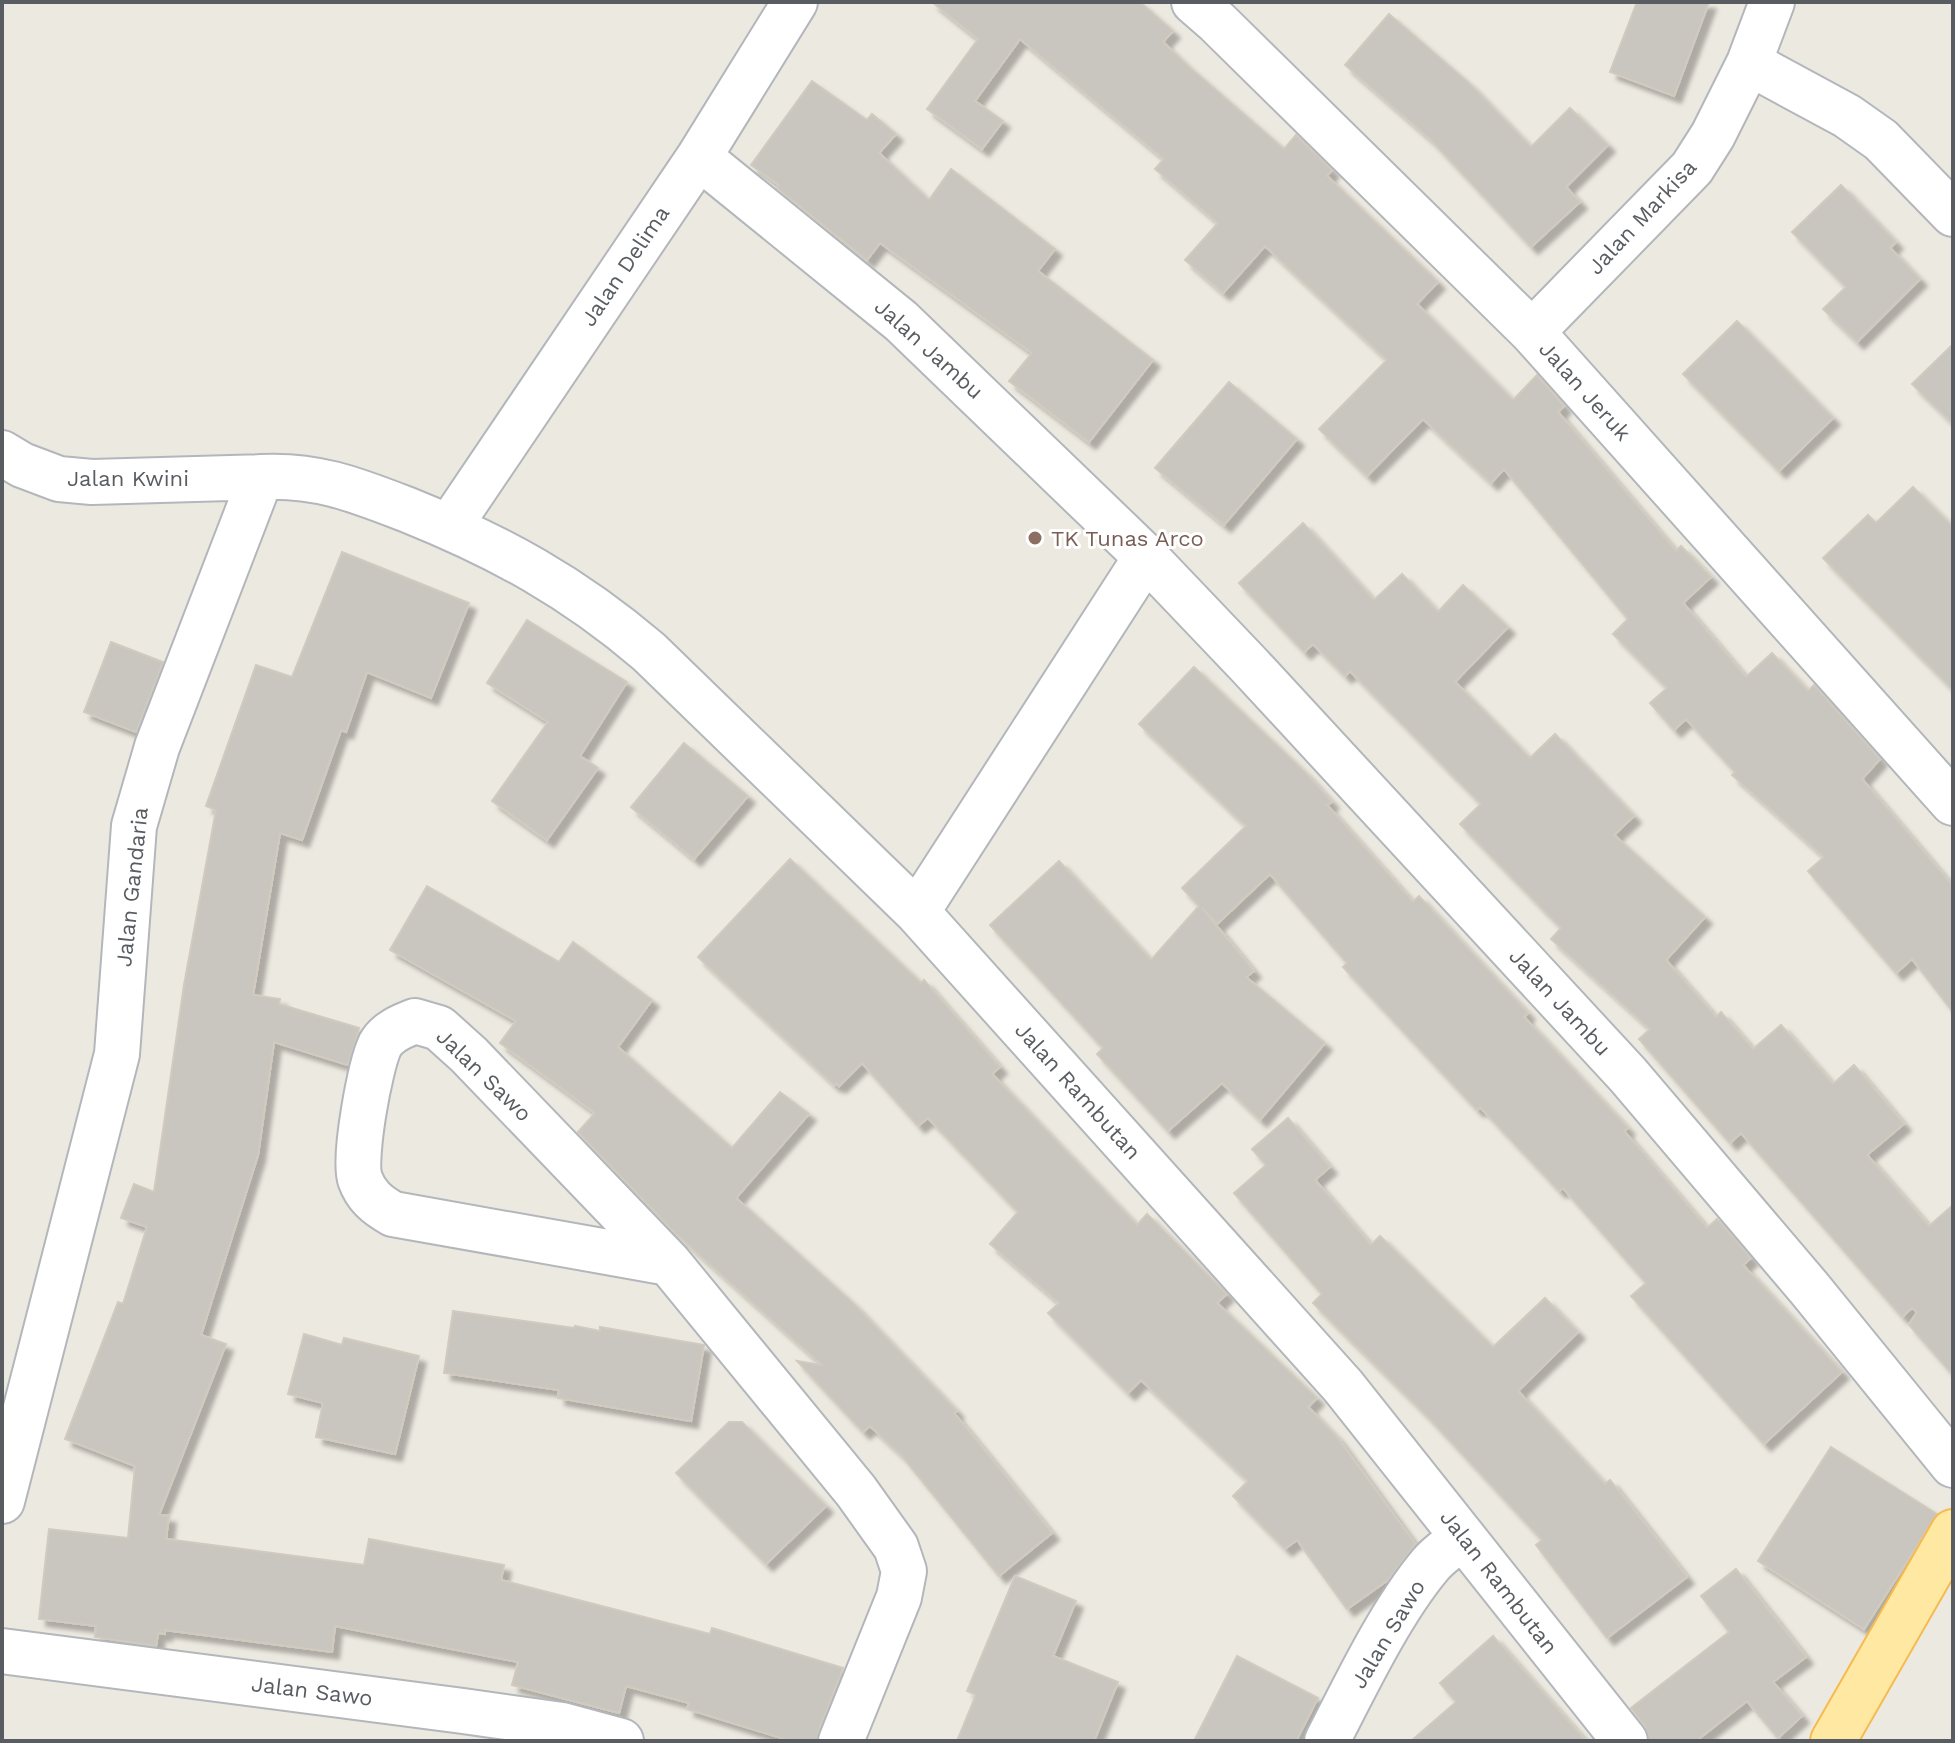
<svg xmlns="http://www.w3.org/2000/svg" width="1955" height="1743" font-family="'Work Sans',sans-serif">
	<style>
		.building { fill: #c9c5bf; stroke: #d1cabe; stroke-width: 2; filter: url(#shadow) }
		.lines { fill: none; stroke-linecap: round; stroke-linejoin: round }
		.minor-casing { stroke: #b3b7bb; stroke-width: 48 }
		.major-casing { stroke: #f6ba4f; stroke-width: 48 }
		.minor { stroke: #fff; stroke-width: 44 }
		.major { stroke: #ffe9a2; stroke-width: 44 }
		.education-dot { fill: #8d6e63; stroke: #fff; stroke-width: 3 }
		.labels { text-anchor: middle; dominant-baseline: central; stroke-width: 6; stroke-linejoin: round; paint-order: stroke }
		.street-label { font-size: 22px; fill: #595d61; stroke: #fff }
		.education-label { font-size: 22px; fill: #785e54; stroke: #fff; text-anchor: start }
	</style>
	<defs>
		<filter id="shadow"><feDropShadow dx="7" dy="7" stdDeviation="2" flood-color="#0004"/></filter>
	</defs>
	<rect width="100%" height="100%" fill="#ece9e0"/>
	<path class="building" d="M 932,2 L 1140,2 L 1173,31 L 1163,42 L 1187,65 L 1284,149 L 1296,135 L 1332,170 L 1327,176 L 1438,282 L 1417,304 L 1513,400 L 1537,375 L 1564,406 L 1558,412 L 1676,551 L 1681,546 L 1711,577 L 1683,603 L 1746,677 L 1772,653 L 1808,691 L 1814,685 L 1880,759 L 1862,779 L 1953,886 L 1953,1012 L 1912,959 L 1896,973 L 1808,871 L 1824,857 L 1732,775 L 1735,772 L 1686,719 L 1674,730 L 1650,703 L 1667,688 L 1613,634 L 1628,619 L 1504,469 L 1491,483 L 1423,419 L 1367,476 L 1319,429 L 1387,360 L 1265,246 L 1223,293 L 1185,260 L 1218,223 L 1155,169 L 1164,159 L 1020,39 L 975,101 L 1003,121 L 982,149 L 927,109 L 978,39 Z
		M 1637,2 L 1709,2 L 1674,96 L 1610,72 Z
		M 1389,14 L 1470,84 L 1531,147 L 1570,108 L 1608,145 L 1566,187 L 1580,202 L 1531,247 L 1430,139 L 1345,65 Z
		M 812,81 L 867,120 L 872,114 L 896,134 L 879,153 L 929,200 L 951,169 L 1055,249 L 1038,271 L 1153,360 L 1089,442 L 1009,381 L 1032,353 L 880,243 L 867,260 L 777,188 L 779,185 L 751,165 Z
		M 1841,185 L 1896,242 L 1890,248 L 1920,279 L 1857,342 L 1823,309 L 1846,287 L 1792,232 Z
		M 1737,321 L 1833,418 L 1779,471 L 1683,374 Z
		M 1953,344 L 1953,424 L 1912,384 Z
		M 1229,382 L 1297,439 L 1224,525 L 1155,468 Z
		M 1913,487 L 1953,527 L 1953,690 L 1823,558 L 1868,515 L 1876,523 Z
		M 1303,523 L 1374,600 L 1402,574 L 1438,612 L 1463,585 L 1508,627 L 1455,682 L 1530,758 L 1555,734 L 1634,816 L 1614,835 L 1705,917 L 1666,960 L 1716,1017 L 1721,1012 L 1753,1049 L 1781,1025 L 1833,1084 L 1854,1065 L 1904,1124 L 1867,1155 L 1929,1226 L 1953,1205 L 1953,1375 L 1909,1325 L 1917,1312 L 1912,1308 L 1902,1317 L 1741,1133 L 1730,1143 L 1639,1039 L 1650,1029 L 1551,939 L 1561,928 L 1460,824 L 1481,804 L 1350,671 L 1345,676 L 1313,644 L 1304,652 L 1239,583 Z
		M 342,552 L 469,603 L 431,698 L 367,672 L 346,732 L 341,730 L 302,840 L 280,833 L 253,995 L 280,999 L 279,1004 L 359,1028 L 348,1065 L 274,1042 L 258,1155 L 201,1335 L 226,1344 L 159,1515 L 169,1516 L 166,1539 L 364,1565 L 369,1539 L 504,1565 L 501,1580 L 710,1634 L 712,1628 L 843,1668 L 818,1732 L 817,1741 L 791,1741 L 687,1709 L 689,1703 L 626,1686 L 619,1713 L 512,1685 L 518,1662 L 335,1626 L 332,1652 L 165,1630 L 165,1634 L 158,1633 L 156,1646 L 95,1637 L 96,1626 L 39,1619 L 49,1529 L 128,1538 L 135,1466 L 65,1439 L 118,1302 L 123,1304 L 147,1227 L 121,1218 L 134,1184 L 154,1192 L 184,985 L 216,810 L 206,806 L 256,665 L 292,677 Z
		M 527,620 L 627,682 L 580,756 L 598,768 L 547,840 L 492,801 L 548,722 L 487,683 Z
		M 111,642 L 163,662 L 136,732 L 84,712 Z
		M 1194,667 L 1306,773 L 1332,802 L 1327,805 L 1413,902 L 1419,896 L 1528,1013 L 1524,1017 L 1628,1128 L 1624,1131 L 1707,1228 L 1717,1219 L 1721,1223 L 1751,1258 L 1743,1265 L 1842,1372 L 1764,1444 L 1631,1296 L 1646,1283 L 1563,1188 L 1559,1191 L 1480,1107 L 1477,1110 L 1343,967 L 1347,963 L 1270,874 L 1217,924 L 1202,908 L 1254,971 L 1246,977 L 1325,1043 L 1260,1120 L 1222,1083 L 1168,1131 L 1097,1054 L 1103,1048 L 990,925 L 1059,861 L 1151,960 L 1199,906 L 1182,888 L 1246,826 L 1139,724 Z
		M 684,743 L 748,796 L 694,859 L 631,807 Z
		M 790,859 L 921,983 L 924,980 L 1000,1067 L 992,1074 L 1137,1225 L 1147,1214 L 1227,1294 L 1217,1303 L 1317,1398 L 1308,1407 L 1337,1437 L 1415,1544 L 1388,1580 L 1347,1609 L 1297,1540 L 1285,1549 L 1233,1496 L 1248,1481 L 1141,1380 L 1128,1393 L 1048,1313 L 1059,1303 L 990,1244 L 1018,1212 L 928,1118 L 918,1126 L 862,1063 L 839,1086 L 836,1083 L 834,1085 L 698,957 Z
		M 427,886 L 559,962 L 573,942 L 652,1000 L 618,1047 L 732,1148 L 780,1092 L 809,1114 L 736,1198 L 853,1303 L 957,1411 L 954,1413 L 1052,1533 L 999,1576 L 902,1456 L 870,1426 L 863,1432 L 797,1361 L 822,1365 L 675,1233 L 578,1132 L 595,1113 L 500,1043 L 516,1021 L 390,950 Z
		M 1288,1118 L 1330,1167 L 1315,1180 L 1371,1245 L 1380,1236 L 1493,1347 L 1545,1298 L 1578,1332 L 1518,1391 L 1605,1484 L 1610,1480 L 1687,1577 L 1607,1638 L 1536,1545 L 1542,1540 L 1427,1416 L 1313,1303 L 1322,1294 L 1234,1193 L 1266,1165 L 1252,1149 Z
		M 453,1311 L 574,1328 L 575,1326 L 600,1331 L 600,1327 L 704,1345 L 691,1421 L 558,1398 L 559,1390 L 444,1373 Z
		M 304,1334 L 342,1345 L 344,1338 L 419,1356 L 395,1454 L 316,1437 L 323,1403 L 288,1394 Z
		M 729,1422 L 742,1422 L 826,1506 L 766,1564 L 676,1473 Z
		M 1831,1447 L 1937,1514 L 1864,1629 L 1758,1561 Z
		M 1736,1569 L 1806,1657 L 1773,1682 L 1802,1716 L 1778,1738 L 1747,1701 L 1696,1741 L 1649,1741 L 1645,1726 L 1631,1708 L 1729,1632 L 1701,1596 Z
		M 1015,1576 L 1076,1601 L 1053,1656 L 1118,1682 L 1094,1741 L 957,1741 L 976,1695 L 967,1691 Z
		M 1493,1636 L 1586,1741 L 1411,1741 L 1456,1702 L 1440,1683 Z
		M 1237,1656 L 1318,1698 L 1296,1741 L 1194,1741 Z"/>
	<g class="lines">
		<defs>
			<path id="minor" d="M 1194,2 L 1217,22 L 1532,332 L 1953,803
				M 1749,63 L 1847,116 L 1881,140 L 1953,214
				M 699,157 L 901,321 L 1146,557 L 1249,665 L 1628,1075 L 1809,1288 L 1953,1465
				M 1532,332 L 1692,168 L 1713,135 L 1749,63 L 1772,2
				M 2,453 L 22,465 L 59,479 L 92,482 L 261,477
				M 449,527 L 699,157 L 795,2
				M 917,912 L 1146,557
				M 669,1263 L 393,1214 C 377,1205 366,1196 360,1179 C 353,1158 370,1066 380,1045 C 387,1032 402,1026 415,1021 L 439,1028 L 469,1055 L 669,1263 L 856,1491 L 896,1547 L 904,1571 L 899,1597 L 841,1741
				M 2,1501 L 117,1054 L 134,826 L 157,747 L 261,477 C 317,474 356,490 408,510 C 500,547 573,587 649,652 L 917,912 L 1343,1386 L 1625,1741
				M 2,1651 L 463,1711 L 562,1725 L 621,1741
				M 1327,1741 C 1356,1685 1390,1613 1430,1565 C 1439,1554 1452,1546 1463,1537"/>
			<path id="major" d="M 1833,1741 L 1953,1532"/>
		</defs>
		<use href="#minor" class="minor-casing"/>
		<use href="#major" class="major-casing"/>
		<use href="#minor" class="minor"/>
		<use href="#major" class="major"/>
	</g>
	<circle class="education-dot" cx="1035" cy="538" r="8"/>
	<g class="labels">
		<g class="street-label">
			<text transform="translate(1642 217) rotate(-47)">Jalan Markisa</text>
			<text transform="translate(625 266) rotate(-56)">Jalan Delima</text>
			<text transform="translate(929 349) rotate(42)">Jalan Jambu</text>
			<text transform="translate(1585 391) rotate(48)">Jalan Jeruk</text>
			<text x="128" y="478">Jalan Kwini</text>
			<text transform="translate(132 887) rotate(-84)">Jalan Gandaria</text>
			<text transform="translate(1560 1002) rotate(47)">Jalan Jambu</text>
			<text transform="translate(484 1075) rotate(44)">Jalan Sawo</text>
			<text transform="translate(1078 1091) rotate(48)">Jalan Rambutan</text>
			<text transform="translate(1499 1582) rotate(52)">Jalan Rambutan</text>
			<text transform="translate(1388 1634) rotate(-59)">Jalan Sawo</text>
			<text transform="translate(312 1691) rotate(7)">Jalan Sawo</text>
		</g>
		<g class="education-label">
			<text x="1051" y="538">TK Tunas Arco</text>
		</g>
	</g>
	<rect width="1955" height="1743" fill="none" stroke="#595d61" stroke-width="8"/>
</svg>
